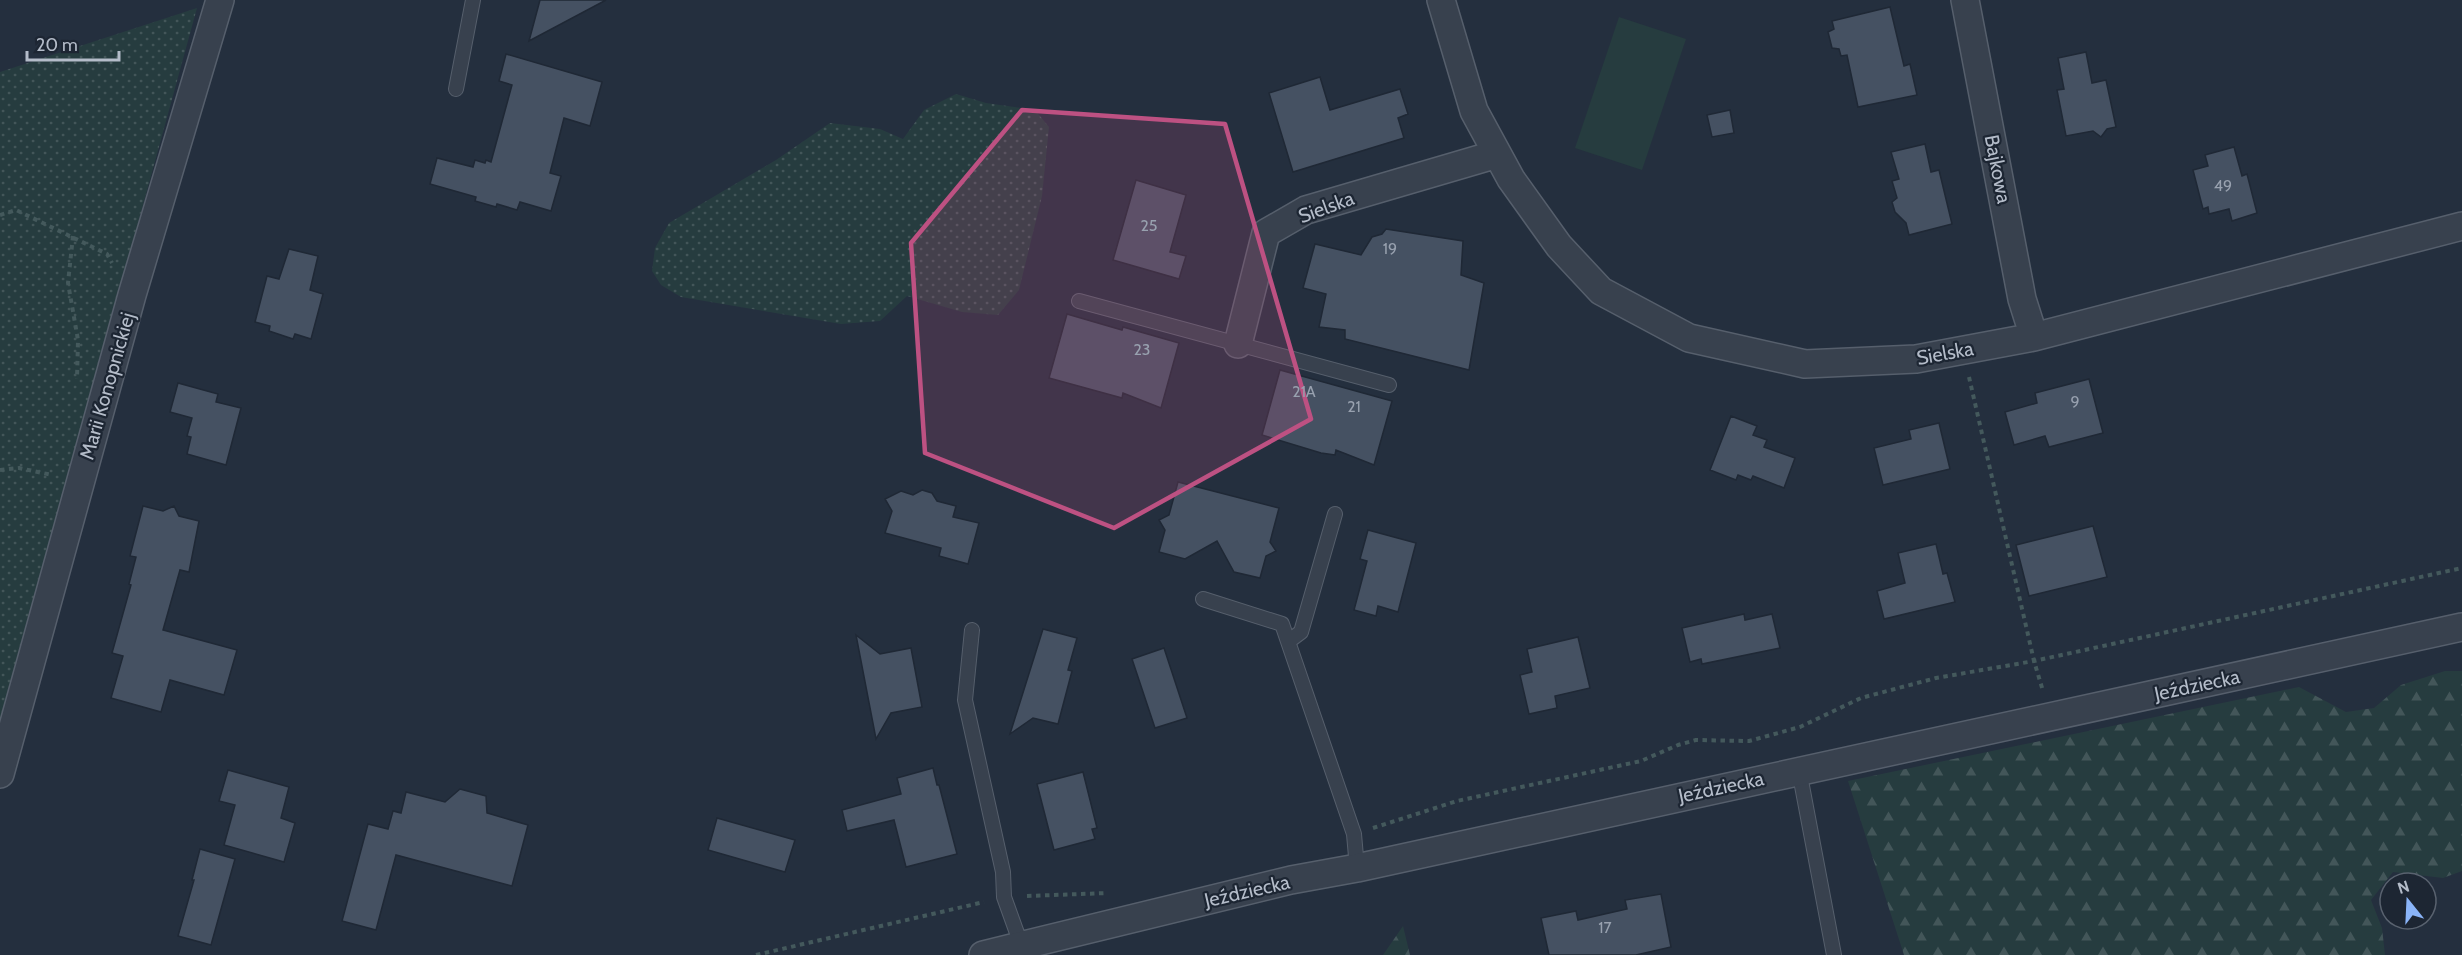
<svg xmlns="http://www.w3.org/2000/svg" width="2462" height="955" font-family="Cabin,sans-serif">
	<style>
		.green { fill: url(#green-dots) }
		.forest { fill: url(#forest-firs) }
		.pitch { fill: #263c3f }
		.building { fill: #455162; stroke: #1f2835; stroke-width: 1.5 }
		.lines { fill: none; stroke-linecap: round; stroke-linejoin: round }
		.service-casing { stroke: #565f6c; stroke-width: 16 }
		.minor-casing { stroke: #565f6c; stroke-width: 30 }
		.path { stroke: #44595c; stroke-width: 4; stroke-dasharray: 4.5 4.5; stroke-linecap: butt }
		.service { stroke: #38414e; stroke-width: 14 }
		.minor { stroke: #38414e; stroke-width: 27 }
		.marked { fill: #bd5182; fill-opacity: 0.2; stroke: #bd5182; stroke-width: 4.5; stroke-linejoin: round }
		.labels { text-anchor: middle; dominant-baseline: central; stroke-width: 4.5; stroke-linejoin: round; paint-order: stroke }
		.number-label { font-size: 16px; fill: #98a1af }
		.street-label { font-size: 20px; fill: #b4bcc9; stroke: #1d2633 }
	</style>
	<defs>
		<pattern id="green-dots" width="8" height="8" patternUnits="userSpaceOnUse" patternTransform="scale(1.5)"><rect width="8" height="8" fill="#263c3f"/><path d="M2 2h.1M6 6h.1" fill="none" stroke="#435659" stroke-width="1.8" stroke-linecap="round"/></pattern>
		<pattern id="forest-firs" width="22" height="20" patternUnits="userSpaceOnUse" patternTransform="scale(1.5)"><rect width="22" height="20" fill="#263c3f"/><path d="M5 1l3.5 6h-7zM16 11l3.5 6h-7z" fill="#435659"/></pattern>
	</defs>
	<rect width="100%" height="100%" fill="#242f3e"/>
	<path class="green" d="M 197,8 L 0,727 L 0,72 Z
		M 956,94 L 986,103 L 1035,110 L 1049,127 L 1042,196 L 1019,290 L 998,315 L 962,312 L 907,296 L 880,321 L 841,324 L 681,297 L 661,285 L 652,271 L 655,248 L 669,223 L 776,160 L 830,123 L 880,129 L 903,139 L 924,110 Z"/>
	<path class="forest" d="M 2445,671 L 2462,671 L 2462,871 L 2443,878 L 2393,872 L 2371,900 L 2382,928 L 2385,955 L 1904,955 L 1848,781 L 2299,687 L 2346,712 L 2374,708 L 2401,685 Z
		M 1403,926 L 1410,955 L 1383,955 Z"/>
	<path class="pitch" d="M 1619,17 L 1686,39 L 1642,170 L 1575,148 Z"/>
	<path class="building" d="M 540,0 L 606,0 L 529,41 Z
		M 1890,7 L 1904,66 L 1910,64 L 1917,95 L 1858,107 L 1847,55 L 1841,56 L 1839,49 L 1832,48 L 1828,32 L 1834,29 L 1832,21 Z
		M 2086,52 L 2092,83 L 2106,80 L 2116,127 L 2107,129 L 2101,137 L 2093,131 L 2066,136 L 2057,90 L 2064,89 L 2058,58 Z
		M 506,54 L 602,82 L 590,126 L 564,118 L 550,173 L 561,176 L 551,211 L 520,202 L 517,210 L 497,204 L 496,207 L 475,201 L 476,197 L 430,184 L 437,158 L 473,167 L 475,160 L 485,163 L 486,160 L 491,162 L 512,85 L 499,81 Z
		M 1320,77 L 1330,110 L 1400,89 L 1408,114 L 1398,118 L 1404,138 L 1293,172 L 1269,93 Z
		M 1730,110 L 1734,133 L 1712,137 L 1707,115 Z
		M 1925,144 L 1931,172 L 1939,170 L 1952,224 L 1909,235 L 1906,223 L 1895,212 L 1892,202 L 1897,198 L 1892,181 L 1899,179 L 1891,152 Z
		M 2234,147 L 2242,176 L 2247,174 L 2257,213 L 2232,221 L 2229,209 L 2209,214 L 2208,207 L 2203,209 L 2193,170 L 2208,166 L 2205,155 Z
		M 1136,180 L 1186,195 L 1170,252 L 1186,256 L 1179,279 L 1113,260 Z
		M 1386,229 L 1463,241 L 1461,275 L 1484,283 L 1469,370 L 1345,339 L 1345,330 L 1319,327 L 1326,294 L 1303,288 L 1315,244 L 1361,255 L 1372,237 L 1382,234 Z
		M 289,249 L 318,256 L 310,290 L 323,294 L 311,339 L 295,334 L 293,339 L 269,331 L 270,326 L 255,322 L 267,276 L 279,279 Z
		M 1067,314 L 1122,330 L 1123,327 L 1179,343 L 1161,408 L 1123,393 L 1122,398 L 1049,378 Z
		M 1280,370 L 1392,401 L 1374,465 L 1336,450 L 1335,455 L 1321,453 L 1262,435 Z
		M 2089,379 L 2103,433 L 2049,447 L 2045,436 L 2014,445 L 2005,412 L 2037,403 L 2035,393 Z
		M 178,383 L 218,394 L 216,402 L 241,408 L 226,465 L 187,454 L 191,437 L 187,436 L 192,418 L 170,412 Z
		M 1731,416 L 1757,426 L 1753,435 L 1767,440 L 1764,447 L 1795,458 L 1784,488 L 1753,476 L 1751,480 L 1738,475 L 1736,480 L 1710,470 Z
		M 1939,423 L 1950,469 L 1883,485 L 1874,448 L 1911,439 L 1909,430 Z
		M 1178,482 L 1279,508 L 1270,542 L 1276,551 L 1266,556 L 1260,578 L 1234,572 L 1217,541 L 1185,559 L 1159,552 L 1165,530 L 1159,520 L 1169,515 Z
		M 922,490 L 932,493 L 937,501 L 956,506 L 953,517 L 979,523 L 968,564 L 939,556 L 941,548 L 885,533 L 892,511 L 885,499 L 901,491 L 913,495 Z
		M 143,506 L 163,511 L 174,506 L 179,516 L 199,521 L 189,572 L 180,570 L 163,630 L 237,650 L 224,695 L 170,680 L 161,712 L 111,698 L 123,656 L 112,653 L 131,585 L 129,584 L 136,557 L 130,556 Z
		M 2093,526 L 2107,577 L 2029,596 L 2016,545 Z
		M 1368,530 L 1416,543 L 1398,612 L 1378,606 L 1376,616 L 1354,610 L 1367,561 L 1360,559 Z
		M 1936,544 L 1943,574 L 1947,573 L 1955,602 L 1884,619 L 1877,591 L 1905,583 L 1898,553 Z
		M 1744,614 L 1745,620 L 1772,614 L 1780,648 L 1702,664 L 1701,659 L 1690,662 L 1682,628 Z
		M 1043,629 L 1077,638 L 1068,670 L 1072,671 L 1058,724 L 1033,718 L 1010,734 Z
		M 856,635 L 880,654 L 911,648 L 922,707 L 891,713 L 876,739 Z
		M 1578,637 L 1590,688 L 1555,696 L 1557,708 L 1529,714 L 1520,675 L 1532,672 L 1527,649 Z
		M 1164,648 L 1187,718 L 1155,728 L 1132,659 Z
		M 933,768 L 937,785 L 939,785 L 957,854 L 906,867 L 894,820 L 847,831 L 842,810 L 901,794 L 897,778 Z
		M 228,770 L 289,787 L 281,818 L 295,823 L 284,862 L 224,845 L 235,805 L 219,801 Z
		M 1083,772 L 1097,828 L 1092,829 L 1095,839 L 1054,850 L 1037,784 Z
		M 460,789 L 486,796 L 487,813 L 528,825 L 512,886 L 396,855 L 376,930 L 342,921 L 368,824 L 388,829 L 393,811 L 401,813 L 406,792 L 445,802 Z
		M 717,818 L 795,840 L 785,872 L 708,850 Z
		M 200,849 L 235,859 L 211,945 L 178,936 L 194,880 L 192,880 Z
		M 1661,894 L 1671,947 L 1636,955 L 1549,955 L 1541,918 L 1576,911 L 1578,920 L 1627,909 L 1625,900 Z"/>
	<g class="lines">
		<defs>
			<path id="service" d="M 456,89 L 473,0
				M 1079,301 L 1389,385
				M 1203,599 L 1282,624 L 1354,834 L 1357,868
				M 972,630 L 965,700 L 1003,872 L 1004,897 L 1022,947
				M 1289,641 L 1301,632 L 1335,514
				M 1799,770 L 1834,955"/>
			<path id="minor" d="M 1441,0 L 1474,111 L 1511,179 L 1559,246 L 1601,291 L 1689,338 L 1805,364 L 1916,359 L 2034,337 L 2462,226
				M 1965,0 L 2022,299 L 2034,337
				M 1238,344 L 1266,233 L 1306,210 L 1497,154
				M 0,774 L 132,295 L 220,0
				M 983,955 L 1291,880 L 1357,868 L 2462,627"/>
		</defs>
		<use href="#service" class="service-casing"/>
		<use href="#minor" class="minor-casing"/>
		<path class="path" d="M 0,215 L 16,210 L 107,254 L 112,263
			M 73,236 L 68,283 L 78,340 L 77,379
			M 1969,377 L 2034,661 L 2043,691
			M 0,470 L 19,468 L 52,475
			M 1373,828 L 1457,801 L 1641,761 L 1678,745 L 1696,740 L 1749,741 L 1800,727 L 1861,698 L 1936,678 L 2034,661 L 2462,568
			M 1027,896 L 1107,893
			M 756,955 L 984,902"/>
		<use href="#service" class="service"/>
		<use href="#minor" class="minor"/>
	</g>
	<path class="marked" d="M 1022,110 L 1225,124 L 1311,419 L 1114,528 L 925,453 L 911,243 Z"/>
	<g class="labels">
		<g class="number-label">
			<text x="2223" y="185">49</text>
			<text x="1149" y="225">25</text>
			<text x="1390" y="248">19</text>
			<text x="1142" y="349">23</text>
			<text x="1304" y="391">21A</text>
			<text x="2075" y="401">9</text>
			<text x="1354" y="406">21</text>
			<text x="1605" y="927">17</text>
		</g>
		<g class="street-label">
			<text transform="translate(1998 169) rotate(79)">Bajkowa</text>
			<text transform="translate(1326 207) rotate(-20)">Sielska</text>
			<text transform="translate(1945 353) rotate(-10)">Sielska</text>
			<text transform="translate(107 386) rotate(-74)">Marii Konopnickiej</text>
			<text transform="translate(2197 685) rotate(-12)">Jeździecka</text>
			<text transform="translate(1721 787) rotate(-12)">Jeździecka</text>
			<text transform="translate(1247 891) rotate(-13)">Jeździecka</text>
		</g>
	</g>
	<g transform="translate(2408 901) rotate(342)"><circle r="28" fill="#1d2633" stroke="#59626f" stroke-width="1.5"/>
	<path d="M0-4.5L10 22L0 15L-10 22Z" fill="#8ab4f8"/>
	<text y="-9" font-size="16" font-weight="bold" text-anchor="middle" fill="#b4bcc9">N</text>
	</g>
	<path d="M27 51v9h92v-9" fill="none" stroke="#b4bcc9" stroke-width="3"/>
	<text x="36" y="51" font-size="18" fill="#b4bcc9" stroke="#1d2633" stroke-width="4.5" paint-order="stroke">20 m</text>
</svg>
